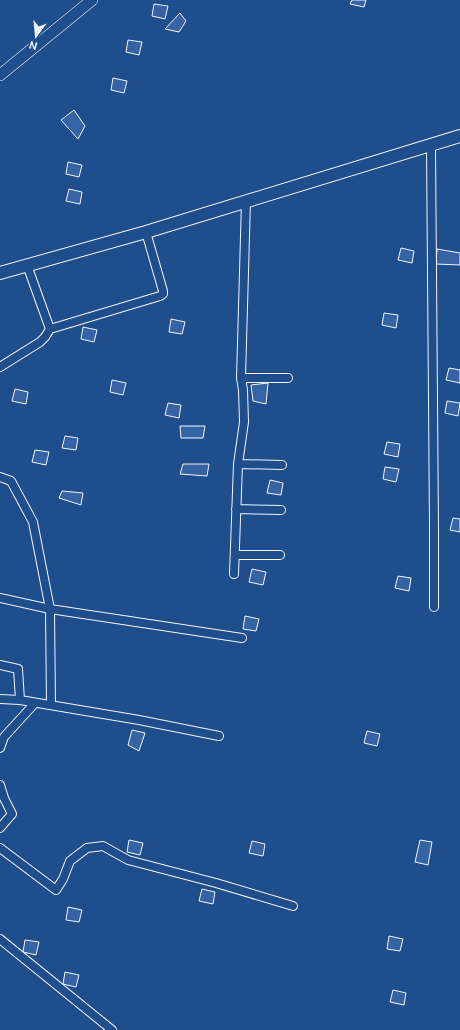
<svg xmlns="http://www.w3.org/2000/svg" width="460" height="1030" font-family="Ubuntu,sans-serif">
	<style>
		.building { fill: #3563a3; stroke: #f2f6ff }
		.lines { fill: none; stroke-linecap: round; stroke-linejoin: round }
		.street-casing { stroke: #f2f6ff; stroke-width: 10 }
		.secondary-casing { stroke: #f2f6ff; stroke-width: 12 }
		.primary-casing { stroke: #f2f6ff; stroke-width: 14 }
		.street { stroke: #1f4e8c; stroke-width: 8 }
		.secondary { stroke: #1f4e8c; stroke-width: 11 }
		.primary { stroke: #1f4e8c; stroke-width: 12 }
	</style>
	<rect width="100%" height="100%" fill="#1f4e8c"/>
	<path class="building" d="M 352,0 L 366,0 L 364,7 L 350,4 Z
		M 154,4 L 168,6 L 165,19 L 152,16 Z
		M 180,13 L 186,21 L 179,32 L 165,29 Z
		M 128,40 L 142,42 L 139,55 L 126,52 Z
		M 113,78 L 127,81 L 124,93 L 111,90 Z
		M 74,110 L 85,126 L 78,139 L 61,120 Z
		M 68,162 L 82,165 L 79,177 L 66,174 Z
		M 69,189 L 82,192 L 80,204 L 66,201 Z
		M 401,248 L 414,251 L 412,263 L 398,260 Z
		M 437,249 L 460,253 L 460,265 L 436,264 Z
		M 384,313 L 398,315 L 396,328 L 382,325 Z
		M 171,319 L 185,322 L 182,334 L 169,332 Z
		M 83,327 L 97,330 L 94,342 L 81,339 Z
		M 449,368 L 460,370 L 460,383 L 446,380 Z
		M 112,380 L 126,383 L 123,395 L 110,392 Z
		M 268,383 L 266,404 L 253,401 L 251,385 Z
		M 15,389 L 28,392 L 26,404 L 12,401 Z
		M 447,401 L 460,403 L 458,416 L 445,413 Z
		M 168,403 L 181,405 L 179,418 L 165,415 Z
		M 180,426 L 205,426 L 203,438 L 181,438 Z
		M 65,436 L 78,438 L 76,450 L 62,448 Z
		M 387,442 L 400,444 L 398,457 L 384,454 Z
		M 35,450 L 49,452 L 46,465 L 32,462 Z
		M 183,464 L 209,464 L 207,476 L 180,474 Z
		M 385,467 L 399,469 L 396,482 L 383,479 Z
		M 270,480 L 283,483 L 281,495 L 267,493 Z
		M 62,491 L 83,493 L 81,505 L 59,498 Z
		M 453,518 L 460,519 L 460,532 L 450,530 Z
		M 252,569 L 266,572 L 263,585 L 249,582 Z
		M 398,576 L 411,578 L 409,591 L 395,588 Z
		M 245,616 L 259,619 L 256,631 L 243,629 Z
		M 132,730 L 145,733 L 139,751 L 128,745 Z
		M 367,731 L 380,734 L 377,746 L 364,743 Z
		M 129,840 L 143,843 L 140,855 L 127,852 Z
		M 420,840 L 432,842 L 428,865 L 415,862 Z
		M 252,841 L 265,844 L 263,856 L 249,853 Z
		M 202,889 L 215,892 L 213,904 L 199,901 Z
		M 68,907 L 82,910 L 79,922 L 66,920 Z
		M 389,936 L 403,939 L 400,951 L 387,949 Z
		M 25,940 L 39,942 L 36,955 L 23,952 Z
		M 65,972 L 79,975 L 76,987 L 63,984 Z
		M 393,990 L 406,993 L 404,1005 L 390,1002 Z"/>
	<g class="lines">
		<defs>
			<path id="street" d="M 431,145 L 434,528 L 434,607
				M 27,265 L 50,329
				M 0,367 L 40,342 L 45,337 L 50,329 L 160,296 L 163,294 L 163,291 L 146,232
				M 241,378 L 288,378
				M 238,464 L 282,465
				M 0,477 L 11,481 L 33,522 L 50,609 L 51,705
				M 236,509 L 281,510
				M 235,555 L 280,555
				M 234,574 L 238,464 L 244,422 L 243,390 L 241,378 L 246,201
				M 0,598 L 50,609 L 242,638
				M 0,665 L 18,669 L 20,700
				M 0,699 L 20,700 L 139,720 L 219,736
				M 0,748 L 4,737 L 35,703
				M 0,785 L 4,798 L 12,814 L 0,828
				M 0,848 L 56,890 L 63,879 L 70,861 L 87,848 L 103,846 L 128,860 L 216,883 L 293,906
				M 0,939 L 112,1030"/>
			<path id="secondary" d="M 0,75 L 92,0"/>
			<path id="primary" d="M 0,273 L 146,232 L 460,136"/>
		</defs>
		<use href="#street" class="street-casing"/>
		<use href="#secondary" class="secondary-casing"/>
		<use href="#primary" class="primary-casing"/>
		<use href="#street" class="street"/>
		<use href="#secondary" class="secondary"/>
		<use href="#primary" class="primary"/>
	</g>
	<g transform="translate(36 36) rotate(196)" stroke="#1f4e8c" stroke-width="3" paint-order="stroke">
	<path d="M0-3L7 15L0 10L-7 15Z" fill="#f2f6ff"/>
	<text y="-6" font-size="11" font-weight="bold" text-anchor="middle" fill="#f2f6ff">N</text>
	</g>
</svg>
